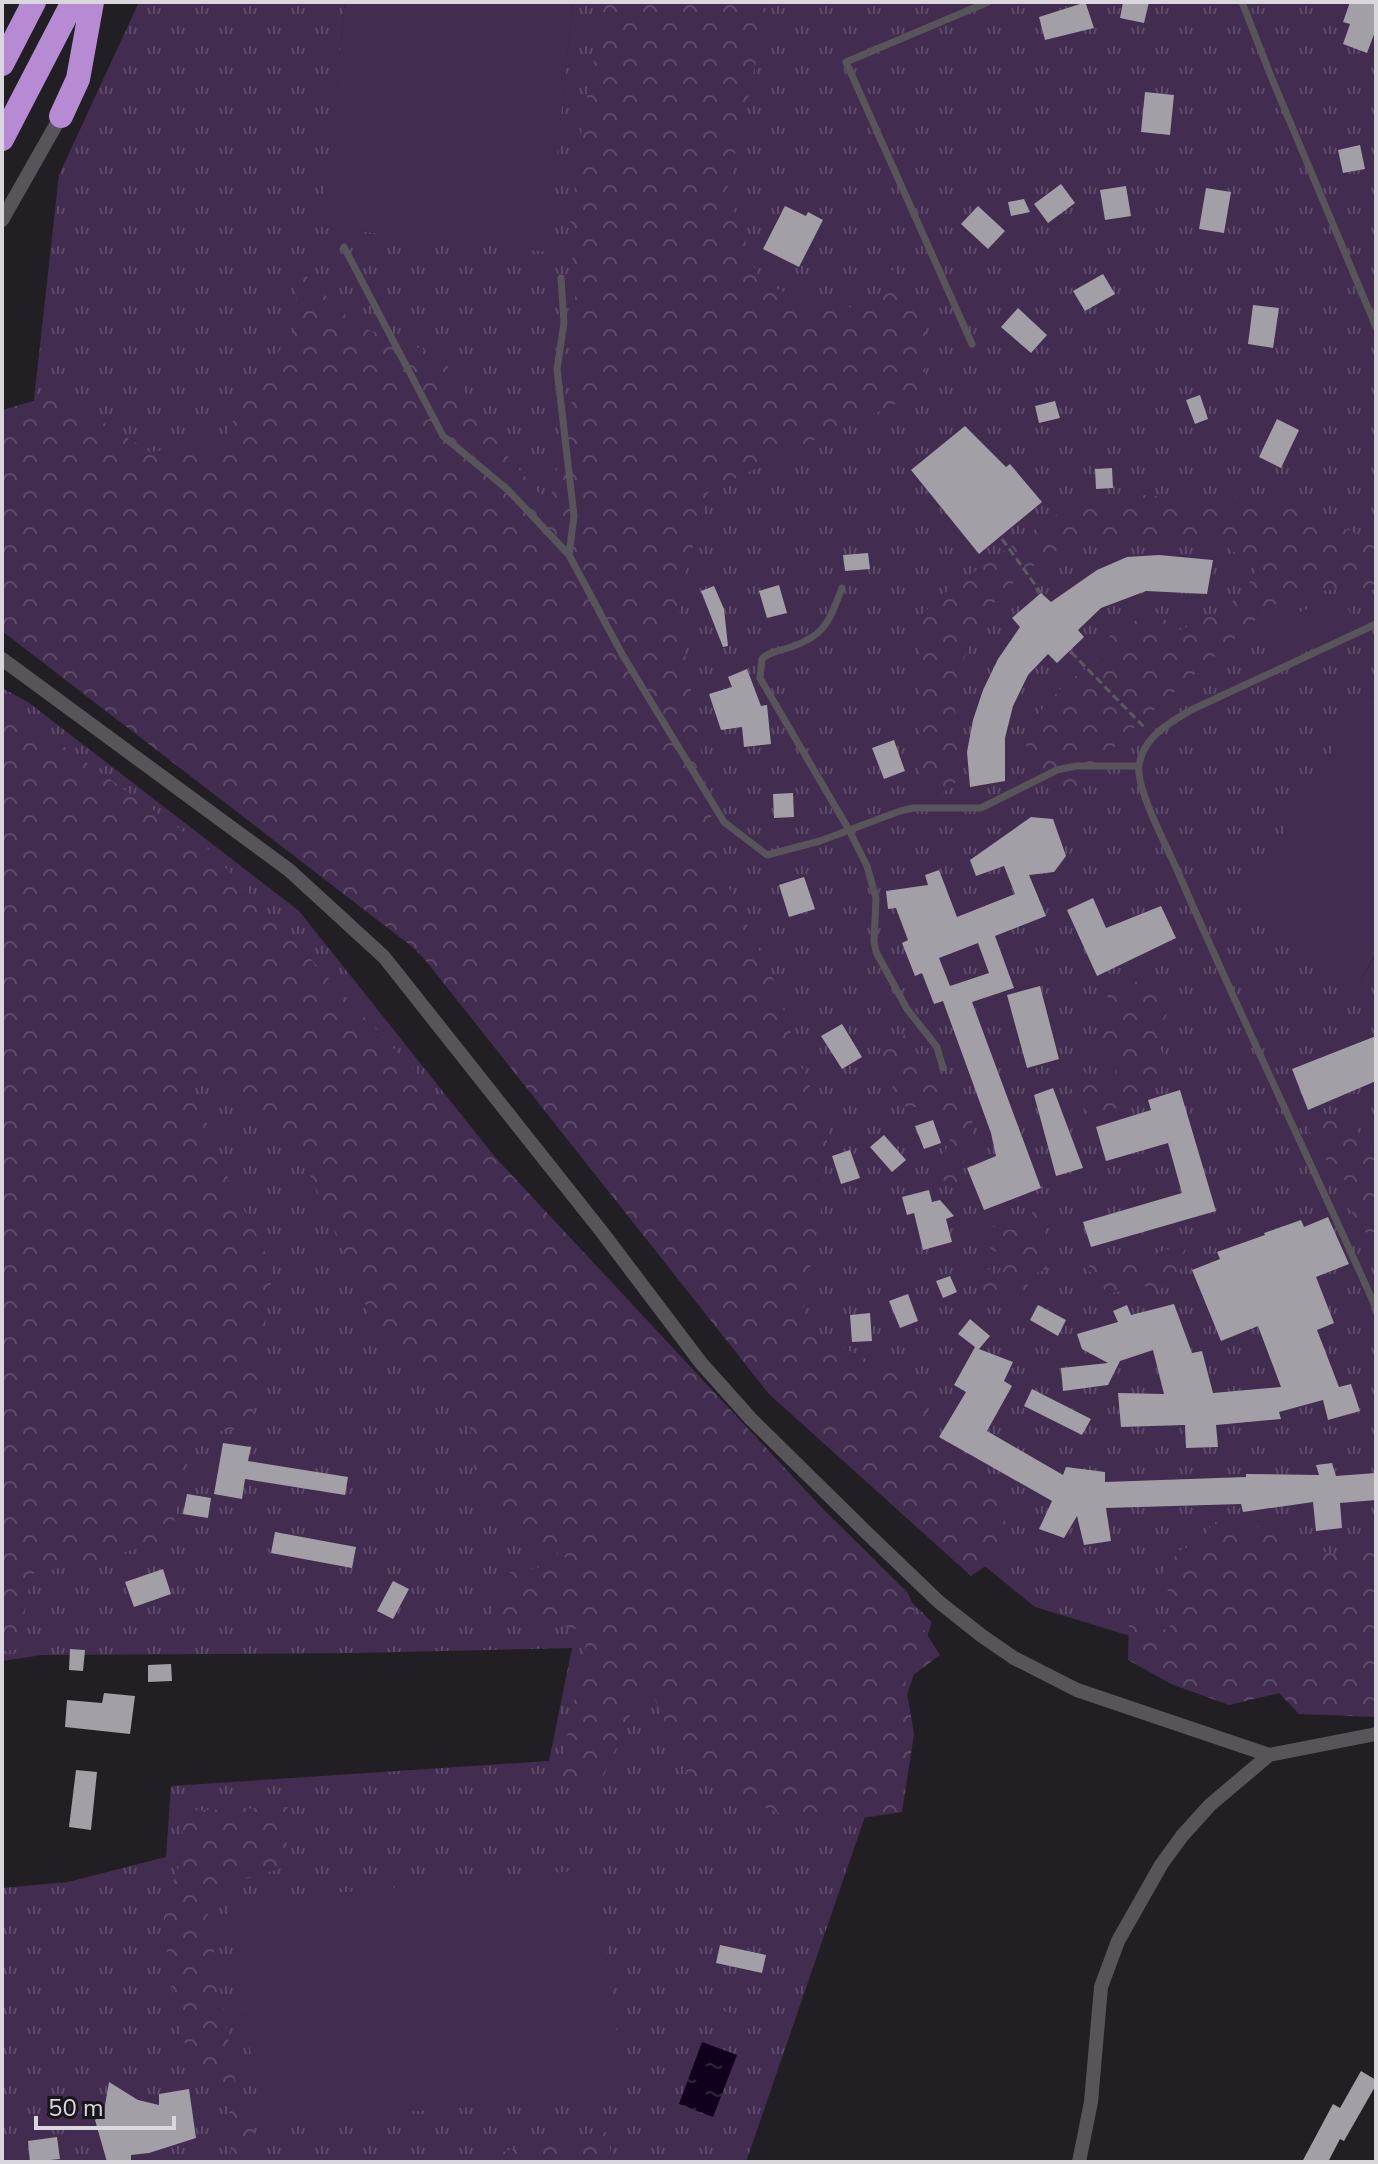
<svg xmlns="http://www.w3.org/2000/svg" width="1378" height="2164" font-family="'Nunito Sans',sans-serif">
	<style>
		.grass { fill: url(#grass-tufts) }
		.forest { fill: url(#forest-crowns) }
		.garden { fill: #422d50 }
		.water { fill: url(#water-ripples) }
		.building { fill: #a39fa6; fill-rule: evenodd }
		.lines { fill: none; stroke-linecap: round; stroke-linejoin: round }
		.path { stroke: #5c595e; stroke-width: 3; stroke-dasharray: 8 4; stroke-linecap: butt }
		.lane { stroke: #58555a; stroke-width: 7 }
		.street { stroke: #58555a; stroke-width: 14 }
		.highway { stroke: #b68bd3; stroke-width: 24 }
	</style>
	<defs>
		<pattern id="grass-tufts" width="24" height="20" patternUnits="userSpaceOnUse" patternTransform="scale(2)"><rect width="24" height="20" fill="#422d50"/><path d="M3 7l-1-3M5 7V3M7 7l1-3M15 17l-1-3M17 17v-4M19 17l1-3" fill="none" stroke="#5d4b69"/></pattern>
		<pattern id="forest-crowns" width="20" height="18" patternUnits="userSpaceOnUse" patternTransform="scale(2)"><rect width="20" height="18" fill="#422d50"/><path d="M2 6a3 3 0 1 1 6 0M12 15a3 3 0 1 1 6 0" fill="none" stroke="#5d4b69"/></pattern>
		<pattern id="water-ripples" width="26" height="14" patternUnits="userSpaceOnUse" patternTransform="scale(2)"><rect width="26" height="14" fill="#10001d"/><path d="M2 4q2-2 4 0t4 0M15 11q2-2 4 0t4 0" fill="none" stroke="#32243d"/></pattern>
	</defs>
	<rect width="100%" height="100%" fill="#221f24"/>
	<path class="grass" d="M 139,2 L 345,2 L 322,227 L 546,251 L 573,2 L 1376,2 L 1376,701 L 1365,695 L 1359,983 L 1376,954 L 1376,1656 L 1173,1649 L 1035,1607 L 812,1425 L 452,989 L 345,874 L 2,474 L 33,409 L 59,175 Z
		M 2,688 L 28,702 L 299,911 L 644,1344 L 932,1622 L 746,2162 L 2,2162 L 2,1888 L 68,1882 L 166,1857 L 171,1786 L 549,1761 L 572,1648 L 356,1653 L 42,1655 L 2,1661 Z"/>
	<path class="forest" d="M 605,2 L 765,2 L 766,18 L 727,190 L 759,281 L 821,309 L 877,305 L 893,269 L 925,324 L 925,391 L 799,447 L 708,492 L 677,604 L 720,869 L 776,985 L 800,1064 L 828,1128 L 820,1217 L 808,1278 L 801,1328 L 913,1381 L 933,1425 L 941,1453 L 991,1476 L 1013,1547 L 971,1576 L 769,1394 L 419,952 L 2,631 L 2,410 L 58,394 L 150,452 L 221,443 L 259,376 L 296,330 L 297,267 L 355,325 L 441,356 L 506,454 L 549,505 L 580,364 L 570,229 L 583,119 Z
		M 1144,495 L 1196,500 L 1259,496 L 1376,541 L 1376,590 L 1336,589 L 1292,595 L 1268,609 L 1118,742 L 1090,780 L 1057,801 L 1027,759 L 1026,727 L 1064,685 L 1095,662 L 1113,630 L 1156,612 L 1178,631 L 1219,612 L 1245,591 L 1257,568 L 1224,545 L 1168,535 L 1092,539 L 1050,553 L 1018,578 L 983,614 L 951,690 L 961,739 L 956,782 L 938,797 L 921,784 L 921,615 L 951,588 L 1075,502 Z
		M 21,716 L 208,849 L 822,1508 L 908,1593 L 919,1622 L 940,1655 L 905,1681 L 914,1734 L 902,1812 L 810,1826 L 688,1775 L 646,1679 L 599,1787 L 557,1784 L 589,1631 L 492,1615 L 510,1572 L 573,1562 L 478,1508 L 469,1415 L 369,1313 L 306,1165 L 230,1088 L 188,1070 L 221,1163 L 273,1268 L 251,1427 L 194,1435 L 170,1539 L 93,1561 L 31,1574 L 19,1649 L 2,1651 L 2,720 Z
		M 1151,975 L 1174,1000 L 1164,1020 L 1155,1031 L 1167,1067 C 1142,1095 1128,1105 1093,1118 L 1077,1101 L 1066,1077 L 1084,1072 L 1117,1084 L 1115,1068 L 1101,1036 L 1108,994 Z
		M 904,1034 L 925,1065 L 962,1095 L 973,1116 L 971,1141 L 956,1185 L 934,1177 L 950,1140 L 945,1120 L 931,1108 L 898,1106 L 882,1051 Z
		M 1291,1099 L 1312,1125 L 1343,1114 L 1352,1117 L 1366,1151 L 1376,1146 L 1376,1247 L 1345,1203 L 1353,1186 L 1333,1172 Z
		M 1035,1208 L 1046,1216 L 1042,1243 L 1047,1269 L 1028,1276 L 1027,1294 L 982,1298 L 982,1264 L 997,1276 L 1007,1257 L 991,1249 L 983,1224 L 1007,1230 L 1022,1229 Z
		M 1187,1243 L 1180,1270 L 1161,1289 L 1143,1286 L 1108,1294 L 1087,1268 L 1098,1258 L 1118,1266 Z
		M 1213,1522 L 1273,1528 L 1301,1545 L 1345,1558 L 1376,1533 L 1376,1717 L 1299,1714 L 1279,1693 L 1229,1705 L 1171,1684 L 1128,1660 L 1129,1620 L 1167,1630 L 1182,1612 L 1159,1577 L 1179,1551 L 1202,1540 Z
		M 289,1807 L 285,1867 L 228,1884 L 206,1904 L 235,2079 L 262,2155 L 405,2156 L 452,2162 L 231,2162 L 230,2111 L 184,2042 L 169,1976 L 163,1908 L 184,1853 L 181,1811 Z
		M 606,2132 L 613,2162 L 479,2162 L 524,2144 Z"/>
	<path class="garden" d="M 345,2 L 573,2 L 547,252 L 321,227 Z
		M 1342,596 L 1358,630 L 1282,661 L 1269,624 Z
		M 1365,695 L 1376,701 L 1376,953 L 1359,983 L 1243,902 Z
		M 596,1869 L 624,2095 L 262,2123 L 226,1903 Z
		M 706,2006 L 751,2019 L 746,2036 L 701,2023 Z"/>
	<path class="water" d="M 702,2042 L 737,2055 L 713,2117 L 679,2104 Z"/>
	<path class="building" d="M 1123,2 L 1149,2 L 1144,23 L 1120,18 Z
		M 1350,2 L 1376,2 L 1376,29 L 1367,53 L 1343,44 L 1350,24 L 1343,22 Z
		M 1080,4 L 1086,4 L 1094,28 L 1045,40 L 1039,17 Z
		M 1145,92 L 1174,95 L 1170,135 L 1141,132 Z
		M 1360,145 L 1365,169 L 1343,173 L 1338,150 Z
		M 1061,184 L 1075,203 L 1048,223 L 1034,204 Z
		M 1126,186 L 1131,216 L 1105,220 L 1100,190 Z
		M 1206,188 L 1231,192 L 1224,233 L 1199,229 Z
		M 1024,199 L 1030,212 L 1011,216 L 1008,202 Z
		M 785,206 L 806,216 L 808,212 L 823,220 L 799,267 L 763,249 Z
		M 978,206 L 1005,231 L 988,249 L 961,224 Z
		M 1103,274 L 1115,294 L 1085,311 L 1073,291 Z
		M 1253,305 L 1279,308 L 1273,348 L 1248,344 Z
		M 1018,308 L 1047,335 L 1031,353 L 1001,327 Z
		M 1200,395 L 1208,419 L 1195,424 L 1186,400 Z
		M 1055,401 L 1060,418 L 1039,423 L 1035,406 Z
		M 1277,419 L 1299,430 L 1281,468 L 1259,457 Z
		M 965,426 L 1006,467 L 1010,464 L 1042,502 L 979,554 L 911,470 Z
		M 1112,468 L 1113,488 L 1096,489 L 1095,469 Z
		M 868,553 L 870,569 L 845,571 L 843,555 Z
		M 1159,555 L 1213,560 L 1207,594 L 1146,591 L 1101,608 L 1078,630 L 1084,637 L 1057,663 L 1048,654 L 1028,675 L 1013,706 L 1005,738 L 1005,781 L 970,787 L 967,752 L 973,720 L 983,690 L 998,659 L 1020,627 L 1012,618 L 1041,593 L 1051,602 L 1097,570 L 1127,557 Z
		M 779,585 L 787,613 L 767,618 L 759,591 Z
		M 714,586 L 724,609 L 728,646 L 723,647 L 701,591 Z
		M 747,669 L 761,706 L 767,705 L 771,744 L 744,747 L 742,727 L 721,730 L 709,694 L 732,687 L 728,677 Z
		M 894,740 L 905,771 L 884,779 L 872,748 Z
		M 793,793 L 794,817 L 774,818 L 773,794 Z
		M 1031,817 L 1053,819 L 1066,856 L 1054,872 L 1029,875 L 1046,916 L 995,936 L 1014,988 L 972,1002 L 1041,1188 L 984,1210 L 967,1168 L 996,1156 L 991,1133 L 943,1001 L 934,1004 L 922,973 L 915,976 L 902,943 L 908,940 L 896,908 L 888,909 L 886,891 L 928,885 L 925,875 L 939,870 L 957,917 L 1015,894 L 1004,866 L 976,876 L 970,860 ZM 978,943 L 989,973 L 950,986 L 939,958 Z
		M 804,877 L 815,909 L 789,917 L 779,885 Z
		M 1093,898 L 1106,928 L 1161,906 L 1176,938 L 1097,976 L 1067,910 Z
		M 1040,986 L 1059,1059 L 1027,1068 L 1007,995 Z
		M 842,1024 L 862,1057 L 842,1069 L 821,1036 Z
		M 1376,1036 L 1376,1081 L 1308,1110 L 1292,1069 Z
		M 1053,1088 L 1083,1168 L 1056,1176 L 1034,1095 Z
		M 1180,1090 L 1216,1211 L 1091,1247 L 1083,1222 L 1182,1193 L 1168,1143 L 1106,1161 L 1096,1127 L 1151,1110 L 1148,1100 Z
		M 933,1120 L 941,1143 L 924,1149 L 915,1126 Z
		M 884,1135 L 906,1160 L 892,1172 L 870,1147 Z
		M 850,1150 L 860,1178 L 841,1184 L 832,1156 Z
		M 929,1190 L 932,1202 L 940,1200 L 954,1216 L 946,1219 L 952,1242 L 923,1250 L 914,1213 L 907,1215 L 902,1197 Z
		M 1328,1217 L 1349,1264 L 1316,1277 L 1334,1323 L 1317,1330 L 1339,1387 L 1351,1384 L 1360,1411 L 1328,1420 L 1323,1400 L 1279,1412 L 1281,1419 L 1216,1425 L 1218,1447 L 1186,1448 L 1185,1425 L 1121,1427 L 1118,1393 L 1164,1394 L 1153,1350 L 1120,1361 L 1108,1385 L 1063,1391 L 1061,1368 L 1108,1363 L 1082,1349 L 1077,1334 L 1118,1322 L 1113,1311 L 1127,1305 L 1131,1315 L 1174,1304 L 1192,1353 L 1202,1351 L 1213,1393 L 1281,1387 L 1258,1326 L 1221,1341 L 1192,1270 L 1220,1259 L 1217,1252 L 1265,1235 L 1264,1233 L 1301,1220 L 1304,1227 Z
		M 950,1276 L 957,1292 L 943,1298 L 936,1281 Z
		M 908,1294 L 918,1321 L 900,1328 L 889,1301 Z
		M 1038,1305 L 1066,1320 L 1058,1336 L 1030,1320 Z
		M 870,1313 L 872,1341 L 852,1342 L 850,1315 Z
		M 970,1319 L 990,1336 L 979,1349 L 1013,1362 L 1004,1381 L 1012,1386 L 987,1431 L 1063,1475 L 1066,1467 L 1105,1472 L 1105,1482 L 1246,1477 L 1246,1474 L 1319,1475 L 1316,1465 L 1332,1463 L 1336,1476 L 1376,1473 L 1376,1500 L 1340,1503 L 1342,1528 L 1316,1531 L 1313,1502 L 1243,1512 L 1241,1504 L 1106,1508 L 1111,1541 L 1084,1545 L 1077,1516 L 1064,1538 L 1039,1529 L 1052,1501 L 939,1437 L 966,1392 L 954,1385 L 975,1347 L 958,1334 Z
		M 1032,1389 L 1091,1419 L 1082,1435 L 1024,1406 Z
		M 223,1443 L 251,1447 L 248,1461 L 348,1477 L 345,1495 L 245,1479 L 242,1499 L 214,1494 Z
		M 187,1494 L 211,1498 L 208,1518 L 183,1514 Z
		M 275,1532 L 356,1547 L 352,1568 L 271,1553 Z
		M 163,1569 L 171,1594 L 134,1607 L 125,1582 Z
		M 393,1581 L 409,1589 L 393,1619 L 377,1611 Z
		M 70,1649 L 85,1650 L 83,1671 L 69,1670 Z
		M 171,1664 L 172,1681 L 148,1682 L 148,1665 Z
		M 104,1693 L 135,1696 L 130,1734 L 65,1727 L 67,1700 L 102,1703 Z
		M 76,1770 L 97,1772 L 91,1830 L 69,1827 Z
		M 720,1945 L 766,1955 L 762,1973 L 716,1963 Z
		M 1361,2071 L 1376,2080 L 1376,2085 L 1344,2141 L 1340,2139 L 1328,2162 L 1302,2162 L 1333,2104 L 1340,2108 Z
		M 109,2082 L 138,2100 L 159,2105 L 159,2094 L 189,2089 L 196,2138 L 149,2153 L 131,2155 L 131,2162 L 107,2162 L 95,2120 L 104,2111 Z
		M 57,2137 L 60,2159 L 30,2162 L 28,2141 Z"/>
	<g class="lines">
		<path class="path" d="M 1002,539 L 1041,593
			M 1071,652 L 1145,728"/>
		<path class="lane" d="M 1242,2 L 1270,74 L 1376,327
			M 344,247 L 443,436 L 508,490 L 569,555 L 622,654 L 724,822 L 767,855 L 820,841 L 900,811 L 914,808 L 981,808 L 1057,770 L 1076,766 L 1138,766
			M 561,278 L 564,323 L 557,369 L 574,516 L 569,555
			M 972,344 L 846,62 L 988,2
			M 842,588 C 829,621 826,635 791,647 C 780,651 770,651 762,659 L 760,678 L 849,830 L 867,866 L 876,898 L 874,941 L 876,952 L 907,1009 L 937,1047 L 943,1068
			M 1376,624 L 1191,710 C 1169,723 1143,737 1139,765 C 1135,787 1168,849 1178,872 C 1241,1018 1311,1162 1376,1308"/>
		<path class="street" d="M 2,220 L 61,116
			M 2,659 L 289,870 L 384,957 L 602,1232 L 701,1363 L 751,1419 L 869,1535 L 939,1602 L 982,1636 L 1014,1658 L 1077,1690 L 1269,1755 L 1376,1734
			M 1079,2162 L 1091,2102 L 1101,1987 L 1118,1941 L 1161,1865 L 1182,1836 L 1210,1805 L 1269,1755"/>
		<path class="highway" d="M 2,64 L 34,2
			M 61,116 L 78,79 L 92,2
			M 2,139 L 73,2"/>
	</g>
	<rect width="1378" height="2164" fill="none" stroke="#d9d7db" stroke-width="8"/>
	<path d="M36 2116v12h138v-12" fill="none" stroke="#d9d7db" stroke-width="4"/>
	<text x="48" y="2116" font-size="24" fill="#d9d7db" stroke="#19161b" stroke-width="6" paint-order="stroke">50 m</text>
</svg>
